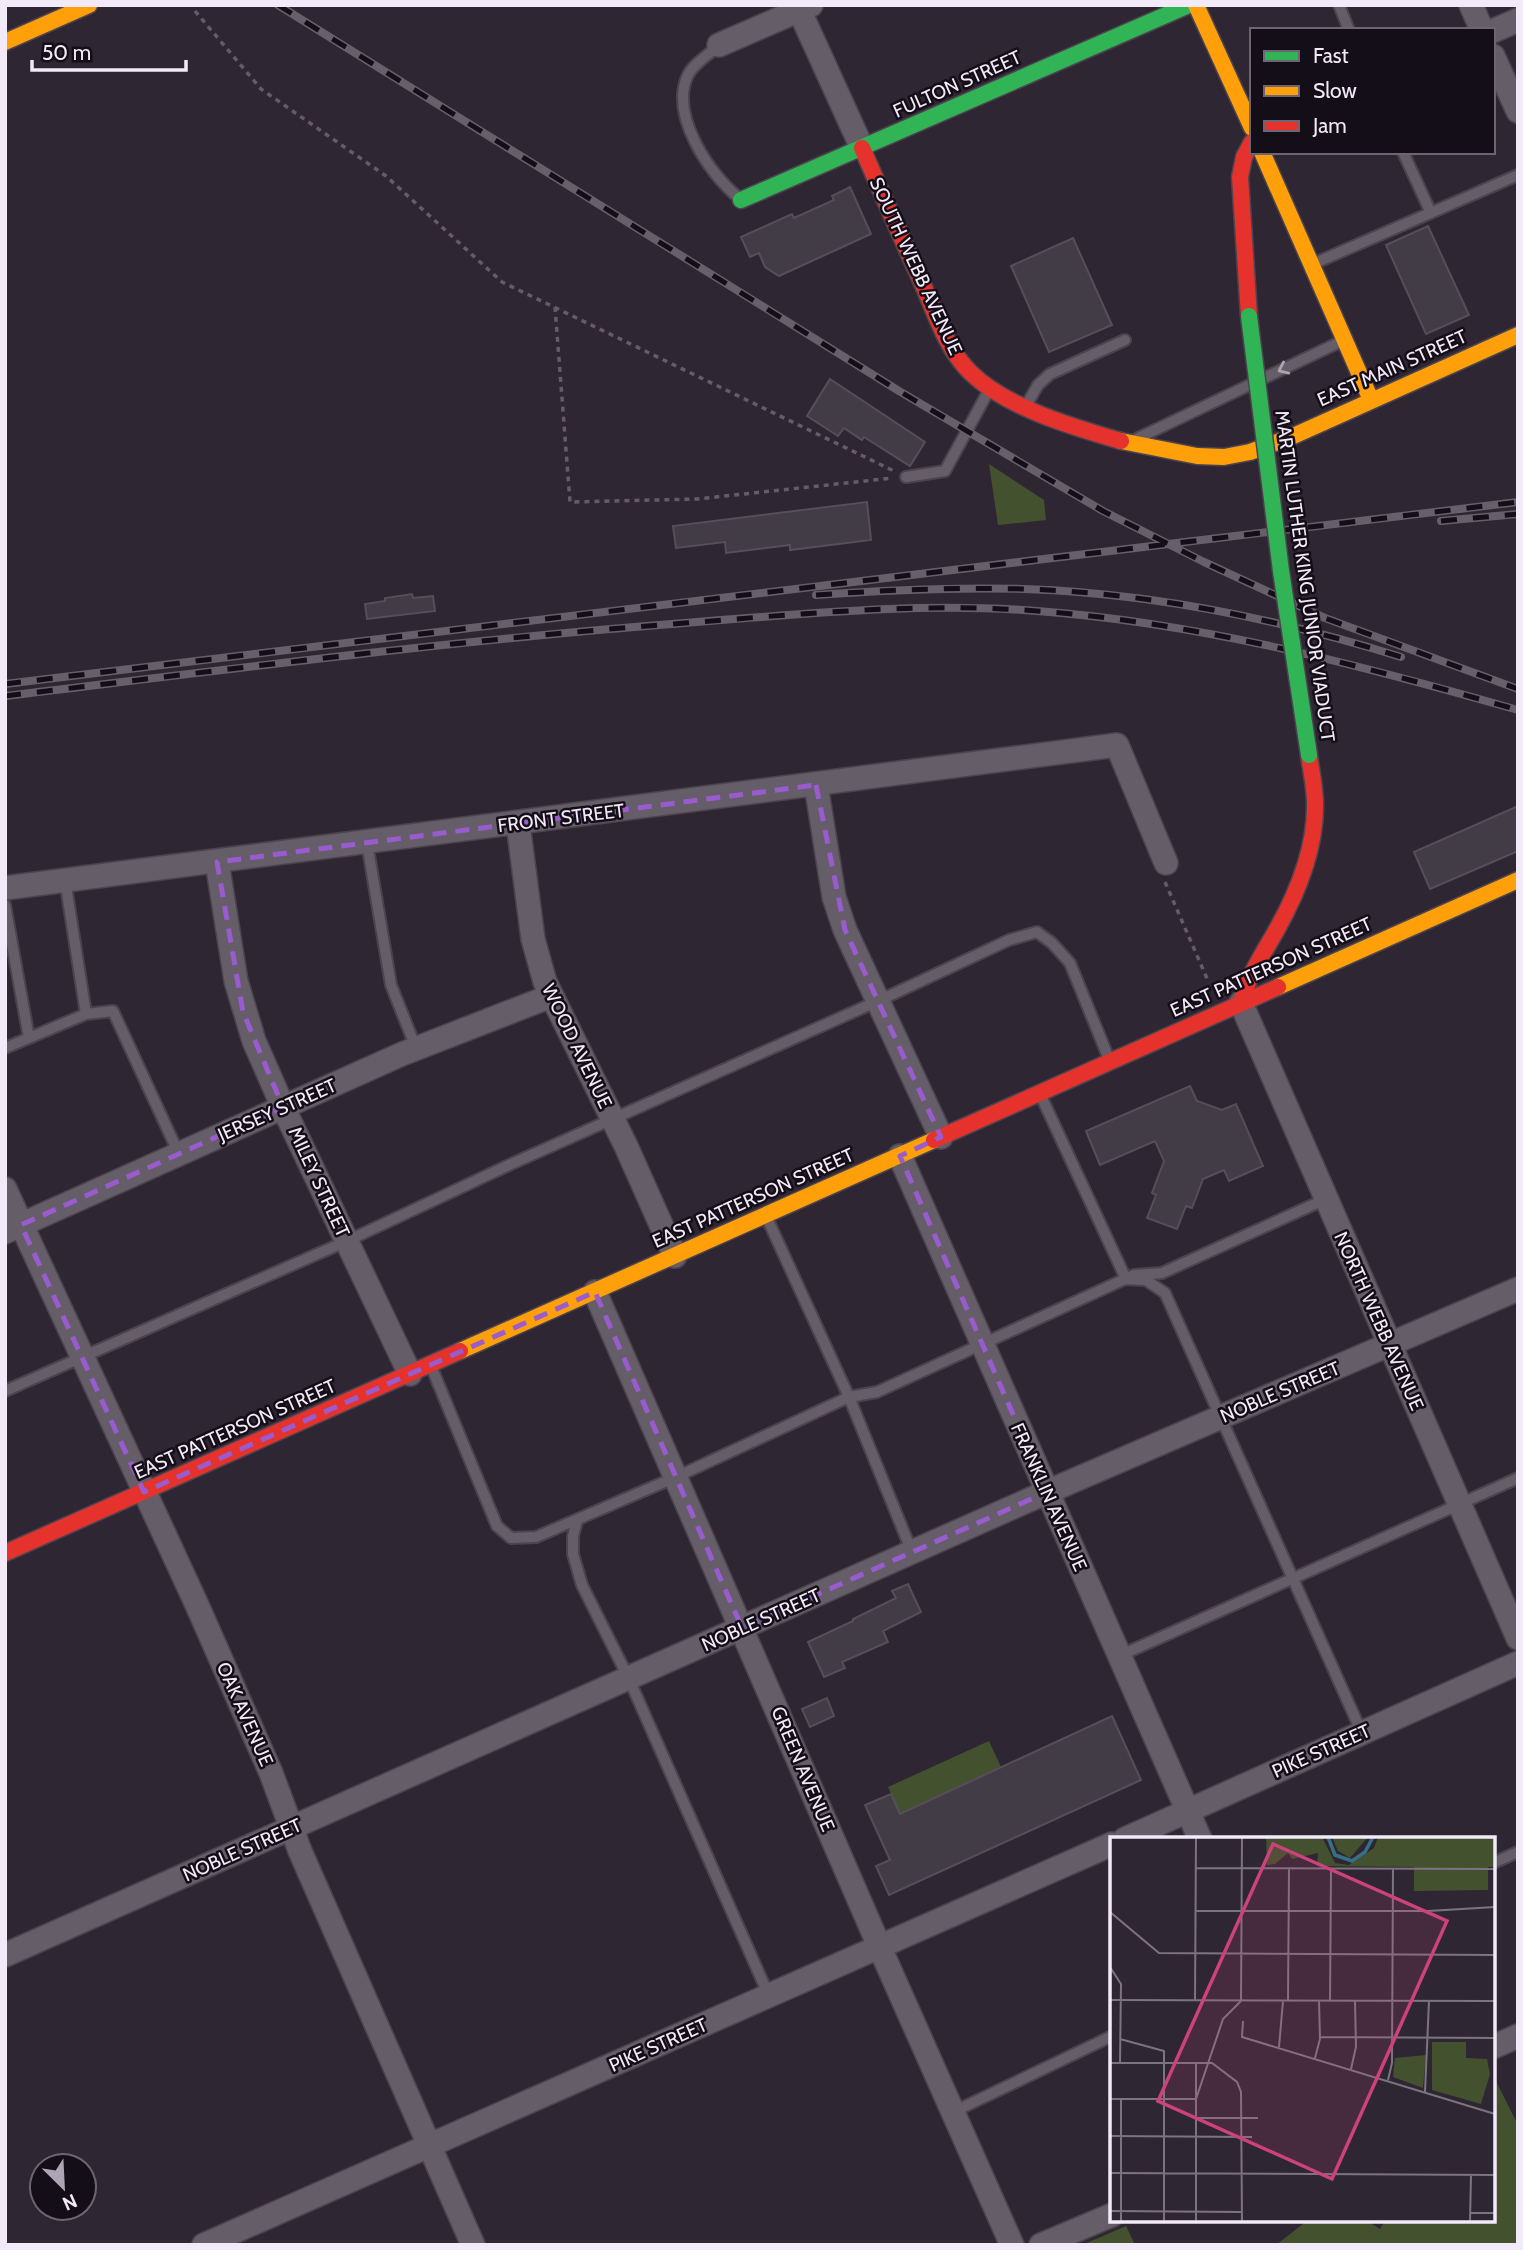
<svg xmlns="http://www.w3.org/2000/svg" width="1523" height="2250" font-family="Cabin,sans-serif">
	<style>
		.green { fill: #43512f }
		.building { fill: #423c46; stroke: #564e5a; stroke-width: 2 }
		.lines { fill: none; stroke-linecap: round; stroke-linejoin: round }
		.lane-casing { stroke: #4b444f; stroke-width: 14 }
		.street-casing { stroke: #4b444f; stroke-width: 26 }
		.fast-casing { stroke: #4b444f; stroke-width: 19 }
		.slow-casing { stroke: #4b444f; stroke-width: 19 }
		.jam-casing { stroke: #4b444f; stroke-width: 19 }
		.path { stroke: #645d67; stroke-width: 3.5; stroke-dasharray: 5 5; stroke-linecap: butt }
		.lane { stroke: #655d68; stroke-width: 10 }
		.street { stroke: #655d68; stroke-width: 23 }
		.fast { stroke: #30b455; stroke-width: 16 }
		.slow { stroke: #ff9f0a; stroke-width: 16 }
		.jam { stroke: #e5322d; stroke-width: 16 }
		.rail-casing { stroke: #67606a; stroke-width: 8 }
		.rail { stroke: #140e18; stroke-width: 5; stroke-dasharray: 16; stroke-linecap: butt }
		.fast-bridge-casing { stroke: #4b444f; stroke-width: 19; stroke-linecap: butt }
		.fast-bridge { stroke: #30b455; stroke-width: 16 }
		.oneway { stroke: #aca4b0 }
		.marked { fill: none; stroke: #995cce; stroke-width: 5; stroke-dasharray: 14 9; stroke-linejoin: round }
		.labels { text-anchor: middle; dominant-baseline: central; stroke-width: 5; stroke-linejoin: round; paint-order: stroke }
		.street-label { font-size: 19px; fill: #f3eaf9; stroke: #140e18 }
		.inset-river { fill: none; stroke: #367084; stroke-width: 3.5 }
		.inset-road { fill: none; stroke: #7d7482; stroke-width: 2 }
		.view { fill: #cc427b; fill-opacity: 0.15; stroke: #cc427b; stroke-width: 3.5 }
		.inset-edge { fill: none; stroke: #f3eaf9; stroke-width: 3.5 }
	</style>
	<rect width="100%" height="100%" fill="#2f2633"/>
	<path class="green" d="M 989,464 L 1044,500 L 1046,520 L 998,525 Z
		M 989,1741 L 1001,1767 L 900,1814 L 888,1787 Z
		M 1495,2079 L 1518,2125 L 1518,2245 L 1276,2245 L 1308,2220 L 1366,2220 L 1380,2229 L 1385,2220 L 1493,2220 Z
		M 1126,2226 L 1135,2245 L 1082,2245 Z"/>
	<path class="building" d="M 850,187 L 871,234 L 779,276 L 765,267 L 759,253 L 750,257 L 741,237 L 792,214 L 794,218 L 834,200 L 832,196 Z
		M 1428,226 L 1469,315 L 1426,334 L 1386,245 Z
		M 1073,238 L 1112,325 L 1049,352 L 1011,266 Z
		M 830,379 L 925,442 L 910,466 L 864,437 L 862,440 L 844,428 L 838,436 L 807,416 Z
		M 867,502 L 871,540 L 790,550 L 790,545 L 726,553 L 725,542 L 676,548 L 673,526 Z
		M 412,594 L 413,598 L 433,596 L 435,611 L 367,619 L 365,604 L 385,601 L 385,598 Z
		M 1518,806 L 1518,851 L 1430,889 L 1414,852 Z
		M 1190,1086 L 1197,1101 L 1222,1110 L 1236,1104 L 1263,1166 L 1229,1181 L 1224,1170 L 1203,1179 L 1192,1208 L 1186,1206 L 1177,1229 L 1147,1218 L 1156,1195 L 1152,1193 L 1164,1161 L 1155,1141 L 1100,1165 L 1086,1131 Z
		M 908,1584 L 921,1612 L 883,1631 L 888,1642 L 842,1662 L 845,1668 L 824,1677 L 808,1642 L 853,1621 L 853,1619 L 896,1598 L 892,1591 Z
		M 827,1698 L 834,1716 L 810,1727 L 802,1709 Z
		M 1112,1716 L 1141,1780 L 889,1895 L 876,1866 L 890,1860 L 865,1805 L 891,1794 L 900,1814 Z"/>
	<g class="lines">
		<defs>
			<path id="lane" d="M 1339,5 L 1349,30
				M 719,45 C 710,54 693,64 688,75 C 669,114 709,174 739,198
				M 1403,152 L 1431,213
				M 1315,263 L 1518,175
				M 1027,404 L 1038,385 L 1050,374 L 1125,340
				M 1138,438 L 1342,341
				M 906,477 L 945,471 L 989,390
				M 367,843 L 391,985 L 416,1048
				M 65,880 L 86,1014 L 113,1011 L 179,1154
				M 5,905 L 29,1038
				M 5,1048 L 86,1014
				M 1041,1096 L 1126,1279 L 1146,1280 L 1165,1293 L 1362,1733
				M 767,1218 L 849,1397 L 912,1552
				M 431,1366 L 497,1526 L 511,1538 L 536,1537 L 676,1477 L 849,1397 L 877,1392 L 1134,1275 L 1162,1273 L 1326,1199
				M 5,1391 L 347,1241 L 509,1165 L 878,1001 L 1009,940 L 1037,932 L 1052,943 L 1070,963 L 1109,1059
				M 577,1521 L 573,1536 L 573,1554 L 582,1585 L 629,1679 L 769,1996
				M 1119,1656 L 1518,1478
				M 1493,1863 L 1518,1852
				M 953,2112 L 1112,2036"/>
			<path id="street" d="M 797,5 L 862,148
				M 1471,5 L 1482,30
				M 1493,31 L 1518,20
				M 719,45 L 811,5
				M 1493,56 L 1518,111
				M 816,785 L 834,897 L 845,930 L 941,1137
				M 518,824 L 533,939 L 545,982 L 626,1146 L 675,1256
				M 217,862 L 236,981 L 254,1041 L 283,1107 L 410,1374
				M 5,888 L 1117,745 L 1166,863
				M 1241,1003 L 1518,1638
				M 900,1156 L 1200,1839
				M 5,1189 L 197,1605 L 271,1773 L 300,1851 L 473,2245
				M 5,1232 L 402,1054 L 551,996
				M 595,1292 L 880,1948 L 1012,2245
				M 1125,1839 L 1518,1663
				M 5,1955 L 1047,1492 L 1518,1289
				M 1493,2047 L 1518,2036
				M 204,2245 L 1112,1844
				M 1041,2245 L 1112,2215"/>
			<path id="fast" d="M 741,200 L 1189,5"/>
			<path id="slow" d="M 1196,5 L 1252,128
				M 5,42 L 89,5
				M 1262,152 L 1371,400
				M 1121,441 L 1197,456 L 1224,457 L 1250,452 L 1291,437 L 1518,335
				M 1278,987 L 1518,880
				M 460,1351 L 934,1140"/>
			<path id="jam" d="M 862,148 C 882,194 902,239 923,285 C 936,315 947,350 971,373 C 1007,408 1073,427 1121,441
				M 1249,316 L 1240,177 L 1244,157 L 1252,142
				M 1241,1003 C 1248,976 1263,954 1276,931 C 1298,892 1316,848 1315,803 C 1315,787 1311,771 1309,755
				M 934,1140 L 1278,987
				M 5,1553 L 460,1351"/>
		</defs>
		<use href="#lane" class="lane-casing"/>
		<use href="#street" class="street-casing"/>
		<use href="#fast" class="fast-casing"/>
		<use href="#slow" class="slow-casing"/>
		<use href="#jam" class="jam-casing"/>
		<path class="path" d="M 195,11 L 261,89 L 386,176 L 502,282 L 894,471
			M 555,307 L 570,502 L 697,499 L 893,478
			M 1165,882 L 1209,983"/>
		<use href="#lane" class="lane"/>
		<use href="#street" class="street"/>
		<use href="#fast" class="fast"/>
		<use href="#slow" class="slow"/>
		<use href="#jam" class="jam"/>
		<defs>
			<path id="rail" d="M 278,5 L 899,391 L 1103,511 L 1204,562 L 1325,618 L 1518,689
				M 1441,521 L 1518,514
				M 816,595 C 886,590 955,587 1024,589 C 1151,593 1279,619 1401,657
				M 5,684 L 1518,502
				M 5,696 C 232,669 457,640 685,623 C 802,614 920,602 1037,611 C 1201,623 1360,665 1518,710"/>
		</defs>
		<use href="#rail" class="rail-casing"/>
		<use href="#rail" class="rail"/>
		<defs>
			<path id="fast-bridge" d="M 1249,316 L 1281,571 L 1309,755"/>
		</defs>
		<use href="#fast-bridge" class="fast-bridge-casing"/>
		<use href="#fast-bridge" class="fast-bridge"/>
	</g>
	<defs><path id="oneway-chevron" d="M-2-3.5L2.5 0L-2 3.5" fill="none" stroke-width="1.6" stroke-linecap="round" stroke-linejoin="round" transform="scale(1.75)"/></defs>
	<use class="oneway" href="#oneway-chevron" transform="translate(1283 369) rotate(155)"/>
	<path class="marked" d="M 816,785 L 845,930 L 941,1137 L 900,1156 L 1047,1492 L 742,1628 L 595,1292 L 144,1492 L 21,1225 L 283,1107 L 243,1012 L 217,862 Z"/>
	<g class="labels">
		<g class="street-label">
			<text transform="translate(957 84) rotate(-24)">FULTON STREET</text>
			<text transform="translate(916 266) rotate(65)">SOUTH WEBB AVENUE</text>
			<text transform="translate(1392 368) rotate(-24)">EAST MAIN STREET</text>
			<text transform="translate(1305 576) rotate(82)">MARTIN LUTHER KING JUNIOR VIADUCT</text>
			<text transform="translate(561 818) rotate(-7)">FRONT STREET</text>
			<text transform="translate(1271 967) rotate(-24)">EAST PATTERSON STREET</text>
			<text transform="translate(577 1046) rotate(64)">WOOD AVENUE</text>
			<text transform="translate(277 1110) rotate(-24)">JERSEY STREET</text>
			<text transform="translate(319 1182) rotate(65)">MILEY STREET</text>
			<text transform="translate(753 1198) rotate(-24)">EAST PATTERSON STREET</text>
			<text transform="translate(1379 1321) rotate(66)">NORTH WEBB AVENUE</text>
			<text transform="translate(1280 1392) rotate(-23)">NOBLE STREET</text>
			<text transform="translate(235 1429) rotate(-24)">EAST PATTERSON STREET</text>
			<text transform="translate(1049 1497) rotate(66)">FRANKLIN AVENUE</text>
			<text transform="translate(761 1620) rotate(-24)">NOBLE STREET</text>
			<text transform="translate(245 1714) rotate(66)">OAK AVENUE</text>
			<text transform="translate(1321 1751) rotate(-24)">PIKE STREET</text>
			<text transform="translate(803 1769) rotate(67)">GREEN AVENUE</text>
			<text transform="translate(242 1850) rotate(-24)">NOBLE STREET</text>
			<text transform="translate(658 2045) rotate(-24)">PIKE STREET</text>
		</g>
	</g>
	<g transform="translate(1110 1837)">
		<rect width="385" height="385" fill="#2f2633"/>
		<path d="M 156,0 L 212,0 L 225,26 L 239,28 L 264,11 L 268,0 L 385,0 L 385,30 L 378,30 L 378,53 L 304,54 L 304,30 L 207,29 L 208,16 L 182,22 L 178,16 L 165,27 L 157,28 ZM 222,0 L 258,0 L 240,21 L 228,14 ZM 322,205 L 356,205 L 356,221 L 377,222 L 380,237 L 371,267 L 322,253 ZM 316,218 L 313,251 L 283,240 L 285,221 Z" fill="#43512f"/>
		<path class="inset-river" d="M 218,0 L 225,18 L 242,24 L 255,15 L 263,0"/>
		<path class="inset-road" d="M 86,31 L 385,32M 86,74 L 318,74 L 385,70M 0,75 L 49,116 L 385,118M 0,130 L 11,147 L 10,226M 0,163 L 385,164M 85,164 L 86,0M 131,164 L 132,0M 178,164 L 179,32M 220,164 L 221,32M 133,184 L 132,200 L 385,277M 210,200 L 385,201M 10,202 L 54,214 L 54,385M 169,210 L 173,164M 205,221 L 210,202 L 209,164M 0,226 L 102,226 L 127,245 L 131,255 L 132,385M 86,226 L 86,385M 241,232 L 246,210 L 245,164M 278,243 L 282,226 L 283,32M 315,255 L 319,164M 0,262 L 85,262M 11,262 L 11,385M 86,262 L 113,182 L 131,164M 86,281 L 148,281M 0,299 L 142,300M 0,336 L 385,338M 0,374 L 132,375M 360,376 L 385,376M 360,385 L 361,338"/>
		<path class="view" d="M 163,7 L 337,84 L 222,342 L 48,264 Z"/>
		<rect width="385" height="385" class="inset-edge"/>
	</g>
	<rect width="1523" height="2250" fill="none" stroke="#f3eaf9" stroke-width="14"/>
	<rect x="1250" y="28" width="245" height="126" fill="#140e18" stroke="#6d6672" stroke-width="2"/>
	<rect x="1264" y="51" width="35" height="10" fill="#30b455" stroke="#6d6672" stroke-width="2"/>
	<text x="1313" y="63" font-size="21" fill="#f3eaf9">Fast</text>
	<rect x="1264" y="86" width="35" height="10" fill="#ff9f0a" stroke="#6d6672" stroke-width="2"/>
	<text x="1313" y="98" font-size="21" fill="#f3eaf9">Slow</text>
	<rect x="1264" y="121" width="35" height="10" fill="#e5322d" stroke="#6d6672" stroke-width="2"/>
	<text x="1313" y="133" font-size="21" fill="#f3eaf9">Jam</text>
	<g transform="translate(63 2187) rotate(156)"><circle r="33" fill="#140e18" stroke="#6d6672" stroke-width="2"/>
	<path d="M0-5L12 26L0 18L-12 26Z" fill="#aea5b4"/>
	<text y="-10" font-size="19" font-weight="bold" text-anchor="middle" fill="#f3eaf9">N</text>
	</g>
	<path d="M32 60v10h154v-10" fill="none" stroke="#f3eaf9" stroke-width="3.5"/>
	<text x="42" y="60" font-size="21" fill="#f3eaf9" stroke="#140e18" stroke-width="5" paint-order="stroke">50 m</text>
</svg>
